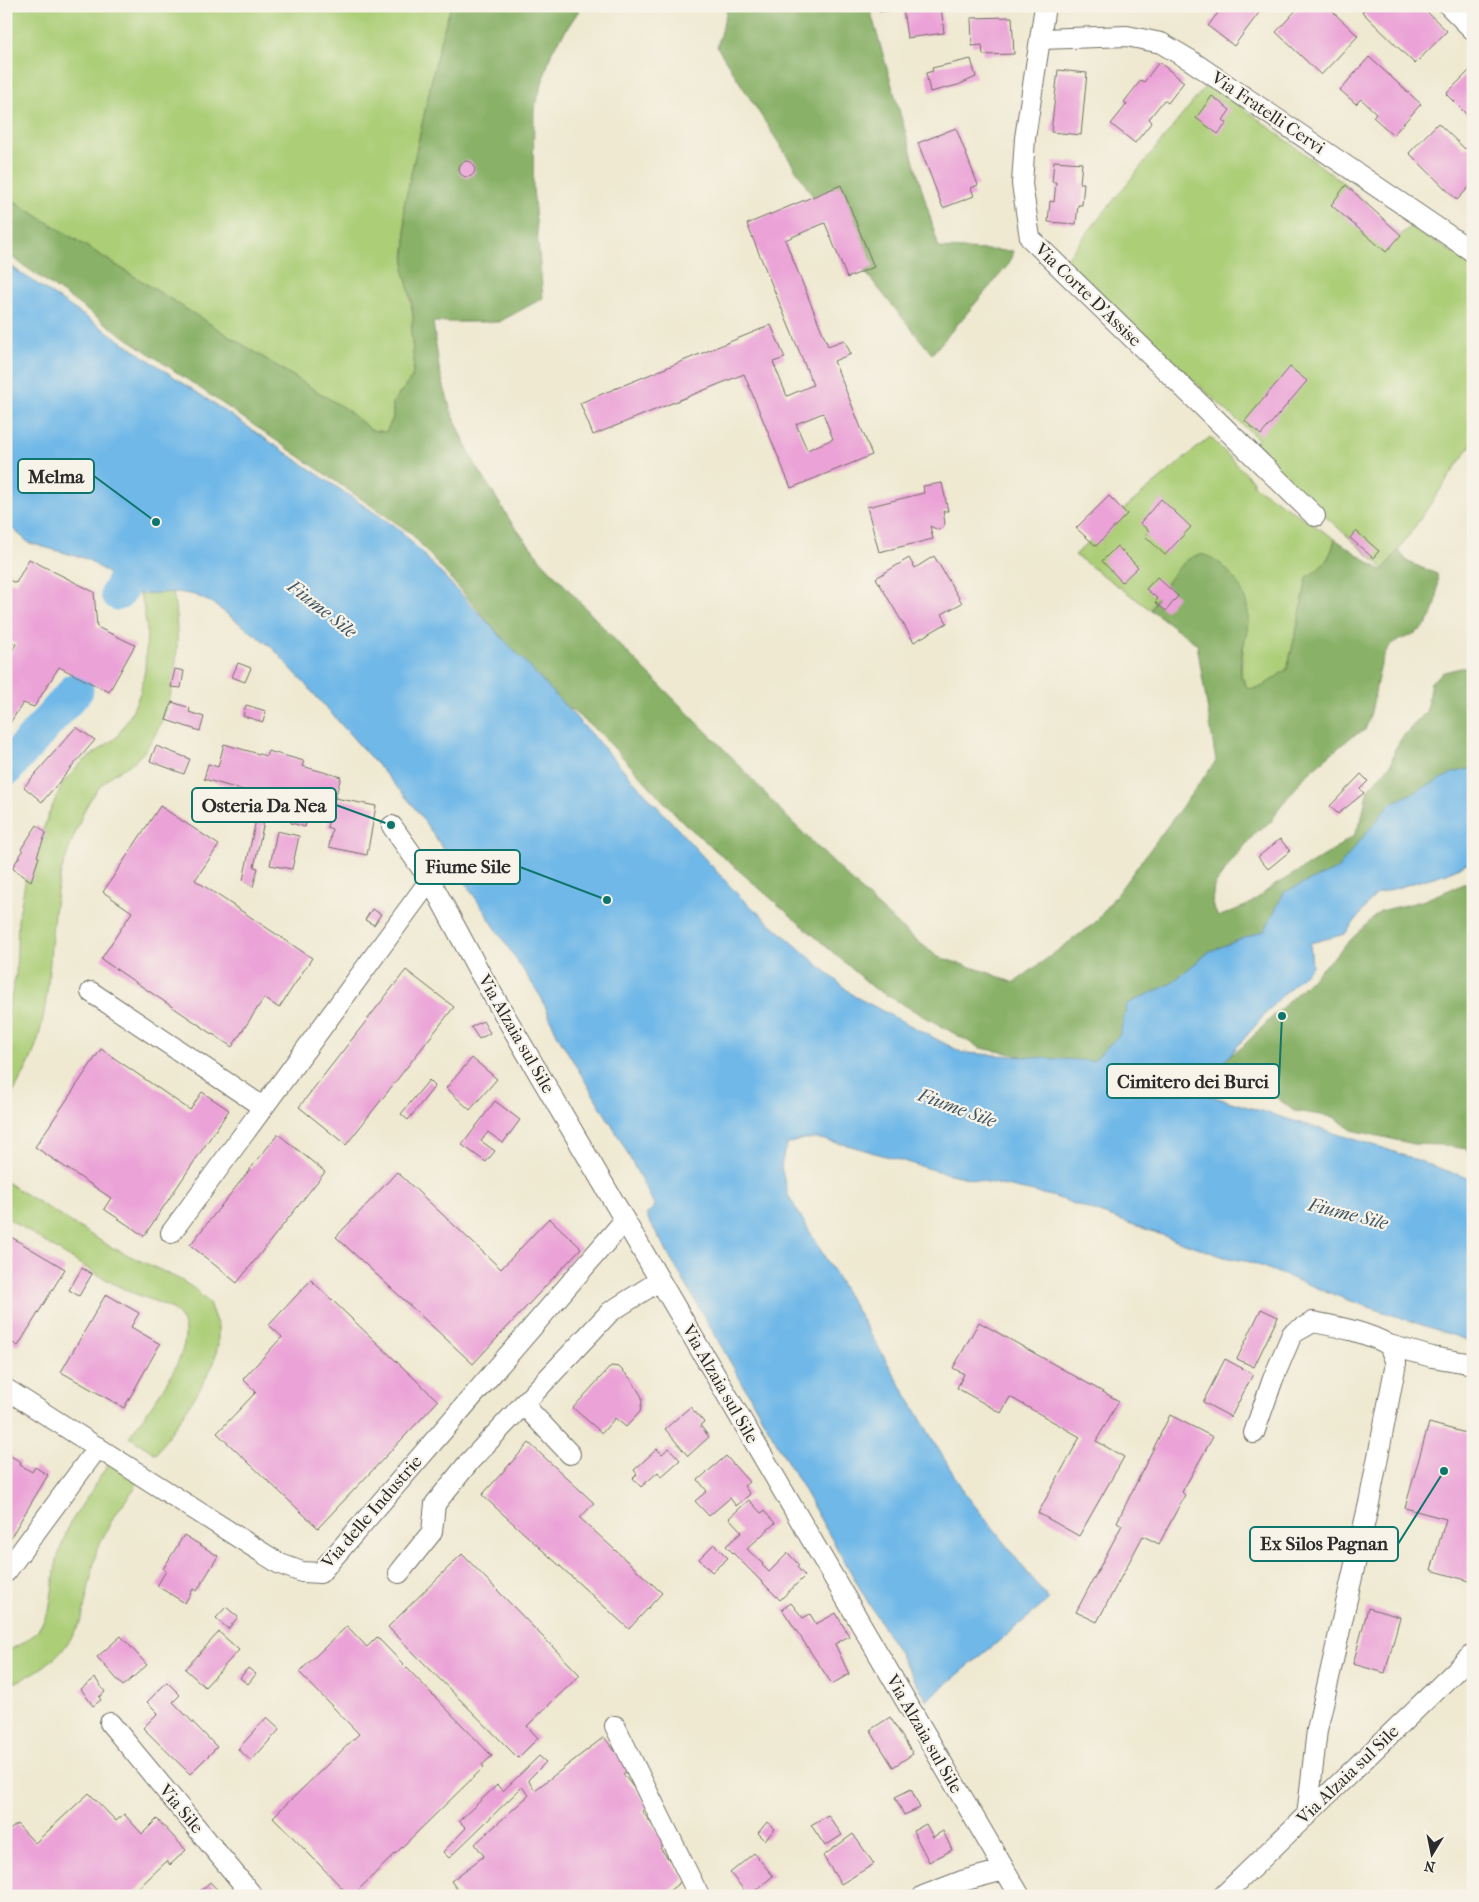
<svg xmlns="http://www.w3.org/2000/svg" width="1479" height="1902" font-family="'IM FELL French Canon',serif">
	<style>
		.green { fill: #acce77; stroke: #6c7c51 }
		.forest { fill: #89b168; stroke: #5a6e4a }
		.water { fill: #70b8e8; stroke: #4e728a }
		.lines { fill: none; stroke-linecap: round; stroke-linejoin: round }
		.river { stroke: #70b8e8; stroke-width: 35 }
		.building { fill: #eba3d7; fill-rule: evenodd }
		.minor-casing { stroke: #706e65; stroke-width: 22 }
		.minor { stroke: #fff; stroke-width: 20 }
		.labels { text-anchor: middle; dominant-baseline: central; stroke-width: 4.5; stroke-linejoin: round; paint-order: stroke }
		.street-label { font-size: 18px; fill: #2b2b2b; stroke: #f7f3e8 }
		.water-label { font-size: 19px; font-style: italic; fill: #405564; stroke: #f7f3e8 }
		.leader { fill: none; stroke: #0f766e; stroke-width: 2 }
		.callout-dot { fill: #0f766e; stroke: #f7f3e8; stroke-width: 2 }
		.callout { fill: #f7f3e8; stroke: #0f766e; stroke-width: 2 }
		.callout-label { font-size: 19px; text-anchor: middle; font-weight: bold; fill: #2b2b2b }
	</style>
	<rect width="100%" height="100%" fill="#f7f3e8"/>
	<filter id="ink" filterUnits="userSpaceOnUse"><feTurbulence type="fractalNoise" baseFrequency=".02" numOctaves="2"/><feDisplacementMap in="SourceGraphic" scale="10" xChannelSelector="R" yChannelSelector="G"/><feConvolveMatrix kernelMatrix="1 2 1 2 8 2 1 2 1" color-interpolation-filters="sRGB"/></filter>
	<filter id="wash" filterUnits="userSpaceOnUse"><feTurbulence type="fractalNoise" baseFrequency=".0096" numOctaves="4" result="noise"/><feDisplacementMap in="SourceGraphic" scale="20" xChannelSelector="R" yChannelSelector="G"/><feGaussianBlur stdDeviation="1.12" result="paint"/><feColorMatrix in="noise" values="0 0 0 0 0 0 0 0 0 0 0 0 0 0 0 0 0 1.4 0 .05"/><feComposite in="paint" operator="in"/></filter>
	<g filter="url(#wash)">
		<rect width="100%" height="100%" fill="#efe9d1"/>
		<path class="green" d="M 6,6 L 451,6 L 441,38 L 404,206 L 406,241 L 404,257 L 413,317 L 411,332 L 414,363 L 412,378 L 393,402 L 393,418 L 386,432 L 371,430 L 347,410 L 6,196 Z
			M 1209,82 L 1346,185 L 1400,235 L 1411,226 L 1473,266 L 1473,442 L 1385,570 L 1251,449 L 1258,439 L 1063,263 Z
			M 1210,437 L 1253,481 L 1253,485 L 1335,539 C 1330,559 1324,566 1307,578 L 1298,624 L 1287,669 L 1262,687 L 1248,689 L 1241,675 L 1242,659 L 1248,613 L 1178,571 L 1158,595 L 1151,610 L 1075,555 L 1118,514 Z
			M 173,592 C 182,645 178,710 142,754 C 134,763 124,768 114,774 C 100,784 90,798 83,813 C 75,835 64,858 59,881 C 47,938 54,999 33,1054 C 26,1072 16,1088 6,1104 L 6,1020 L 16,974 L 18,920 L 27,872 L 50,811 L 63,783 L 81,763 L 117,737 L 131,714 L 140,693 L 145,670 L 147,631 L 143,603 L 139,593 Z
			M 6,1182 L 109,1246 L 179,1279 L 195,1289 L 209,1303 L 218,1327 L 218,1344 L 214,1363 L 198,1392 L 156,1454 L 129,1437 C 147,1410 187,1364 185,1331 C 184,1323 179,1314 172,1309 C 158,1301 141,1297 126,1290 C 85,1269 46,1242 6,1217 Z
			M 111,1460 L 141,1479 L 113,1518 L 97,1549 L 82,1618 C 67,1653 41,1673 6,1686 L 6,1652 L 26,1641 L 37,1632 L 49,1611 L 57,1559 L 69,1525 Z"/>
		<path class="forest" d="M 451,6 L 582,6 L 552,51 L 534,109 L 533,188 L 543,298 L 499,322 L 433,322 L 439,368 L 450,408 L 471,457 L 511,522 L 541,560 L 616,641 L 726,751 L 785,815 L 877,906 L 911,936 L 938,957 L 987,972 L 1014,983 L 1096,922 L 1216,761 L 1197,644 L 1151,610 C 1158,595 1184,550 1204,555 C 1226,561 1247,591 1248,614 C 1250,634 1237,655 1241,675 C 1242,680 1246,685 1248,689 L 1262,687 L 1287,669 L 1298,624 L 1307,577 C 1324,566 1330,559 1335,539 L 1382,571 L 1398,550 L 1408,562 L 1437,574 C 1439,593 1437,618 1420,630 C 1406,641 1391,637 1384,656 C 1375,680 1375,707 1365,730 L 1351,737 L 1308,773 L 1278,809 L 1271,822 L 1257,831 L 1232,861 L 1214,886 L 1212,904 L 1218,917 L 1248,905 L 1272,887 L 1329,853 L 1354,835 L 1361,821 L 1368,789 L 1391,764 L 1395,749 L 1403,736 L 1426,712 L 1431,682 L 1444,672 L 1473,665 L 1473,787 L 1136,1071 L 1045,1062 L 1013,1054 L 980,1048 L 874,988 L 683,822 L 600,733 L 549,692 L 411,533 L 118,332 L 6,253 L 6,196 L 347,410 L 371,430 L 386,432 L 393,418 L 393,402 L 412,378 L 414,363 L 411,332 L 413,317 L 412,302 L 404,272 L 406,241 L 404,206 L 441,38 Z
			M 728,6 L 868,6 L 871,13 L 939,248 L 1013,251 L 1009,264 L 932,354 L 848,251 L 717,47 Z
			M 1473,880 L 1473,1160 L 1467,1149 L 1441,1145 L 1414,1144 L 1352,1130 L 1334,1117 L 1294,1111 L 1277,1098 L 1253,1089 L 1227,1092 L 1212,1080 L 1213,1067 L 1241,1048 L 1380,911 L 1422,901 Z"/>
		<path class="water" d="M 6,263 L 400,530 L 526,663 L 740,897 L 854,996 L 963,1053 L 1093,1061 L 1120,1034 L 1127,1004 L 1170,984 L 1210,951 L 1265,930 L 1284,892 L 1337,869 L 1390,804 L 1453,773 L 1473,768 L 1473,860 L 1447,873 L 1376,894 L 1345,934 L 1310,943 L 1312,966 L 1274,1004 L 1198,1092 L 1380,1147 L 1473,1180 L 1473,1342 L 1348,1300 L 1250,1262 L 1224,1257 L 1052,1196 L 941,1172 L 851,1146 L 820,1139 L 803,1139 L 788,1144 L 784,1152 L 781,1167 L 788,1195 L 964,1492 L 1049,1600 L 927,1700 L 865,1597 L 646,1215 L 655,1206 L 620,1139 L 558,1036 L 541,997 L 438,841 L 412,804 L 272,647 L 212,603 L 195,595 L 178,592 L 138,594 L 87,559 L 29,543 L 6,523 Z"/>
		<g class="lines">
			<path class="river" d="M 118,593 L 146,541
				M 6,769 L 76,690"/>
		</g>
		<g id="blocks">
			<path class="building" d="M 879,6 L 941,6 L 944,33 L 907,38 L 903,9 L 879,12 Z
				M 1223,6 L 1264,6 L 1234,46 L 1208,26 Z
				M 1300,6 L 1327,6 L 1358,36 L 1321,75 L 1276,32 Z
				M 1368,6 L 1421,6 L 1447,31 L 1415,64 L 1362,12 Z
				M 1012,17 L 1014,54 L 983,55 L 982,45 L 972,46 L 971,18 Z
				M 1369,57 L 1421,104 L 1393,135 L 1373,117 L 1376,113 L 1361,99 L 1356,104 L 1340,90 Z
				M 971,59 L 976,77 L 958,85 L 930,92 L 926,73 L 933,71 L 932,68 Z
				M 1159,62 L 1184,82 L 1168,103 L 1164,100 L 1149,119 L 1152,122 L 1135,143 L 1111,124 L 1127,104 L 1124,102 L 1141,80 L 1144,82 Z
				M 1473,67 L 1473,121 L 1446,94 Z
				M 1058,70 L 1087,73 L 1081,135 L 1051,132 Z
				M 1212,96 L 1230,110 L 1223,120 L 1227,123 L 1218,134 L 1196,118 Z
				M 1438,123 L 1465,149 L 1467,147 L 1473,152 L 1473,183 L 1457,200 L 1409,153 Z
				M 956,128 L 978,185 L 971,188 L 974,196 L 943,208 L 918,143 Z
				M459 169a8 8 0 1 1 16 0a8 8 0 1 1-16 0Z
				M 1054,161 L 1082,163 L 1080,183 L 1084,183 L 1082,205 L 1078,205 L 1076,224 L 1048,222 L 1050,201 L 1054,202 L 1056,182 L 1052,182 Z
				M 841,185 L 874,267 L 847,278 L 825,223 L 785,240 L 828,346 L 844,340 L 851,354 L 834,361 L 872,455 L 791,488 L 744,374 L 593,435 L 580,403 L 771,325 L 785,358 L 773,362 L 787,396 L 813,385 L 747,224 ZM 823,413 L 833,439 L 807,450 L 796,424 Z
				M 1346,185 L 1401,235 L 1386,252 L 1331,205 Z
				M 1290,367 L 1307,381 L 1261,435 L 1245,421 Z
				M 942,483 L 948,511 L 943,511 L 945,523 L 943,527 L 938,530 L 930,526 L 933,539 L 879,552 L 867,507 L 924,493 L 923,486 Z
				M 1109,496 L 1127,514 L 1096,546 L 1076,528 Z
				M 1161,499 L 1191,527 L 1165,555 L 1145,536 L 1149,531 L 1140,523 Z
				M 1356,531 L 1379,551 L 1373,558 L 1350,538 Z
				M 1117,546 L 1138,567 L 1122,582 L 1102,561 Z
				M 934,556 L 962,603 L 942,614 L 947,623 L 914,642 L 876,578 L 909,558 L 915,568 Z
				M 29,559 L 94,592 L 97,627 L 135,645 L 109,692 L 59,667 L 34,707 L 23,703 L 6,729 L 6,661 L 16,644 L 6,640 L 6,579 L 16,583 Z
				M 1157,577 L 1178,596 L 1166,611 L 1155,602 L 1158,599 L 1146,589 Z
				M 238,663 L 251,668 L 245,682 L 232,677 Z
				M 175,669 L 184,671 L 181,688 L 171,687 Z
				M 172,702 L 190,708 L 189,712 L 204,717 L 200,731 L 166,720 Z
				M 246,705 L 266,711 L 263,722 L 243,716 Z
				M 76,727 L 95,740 L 42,802 L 24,787 Z
				M 224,744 L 266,756 L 268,751 L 304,761 L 302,766 L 341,777 L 335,798 L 324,795 L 319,812 L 310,809 L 305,827 L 291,823 L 295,805 L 204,779 L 208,764 L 218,767 Z
				M 156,746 L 190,759 L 184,774 L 150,761 Z
				M 1361,774 L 1368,781 L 1360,789 L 1364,793 L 1338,814 L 1330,806 Z
				M 335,798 L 376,806 L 367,855 L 329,847 L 332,829 L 327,827 Z
				M 160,806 L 219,845 L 195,880 L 312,958 L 279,1008 L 264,998 L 232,1047 L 101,959 L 132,912 L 103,892 Z
				M 257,815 L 265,817 L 254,867 L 258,868 L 253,887 L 243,880 Z
				M 37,825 L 46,833 L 37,856 L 39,857 L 31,881 L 12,868 L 23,851 L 21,849 Z
				M 277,831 L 299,836 L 292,869 L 270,865 Z
				M 1280,839 L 1290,851 L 1268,869 L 1258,857 Z
				M 372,909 L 381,914 L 374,925 L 365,920 Z
				M 406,970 L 454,1007 L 346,1145 L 299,1107 Z
				M 483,1021 L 490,1033 L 479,1039 L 471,1027 Z
				M 101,1049 L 190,1110 L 202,1092 L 229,1110 L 144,1236 L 104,1209 L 111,1198 L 35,1147 Z
				M 472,1058 L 497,1079 L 470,1110 L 446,1088 Z
				M 429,1080 L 435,1086 L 408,1120 L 401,1114 Z
				M 495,1101 L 520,1120 L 503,1143 L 488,1132 L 481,1141 L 495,1151 L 486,1162 L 462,1145 Z
				M 278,1134 L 325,1172 L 237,1283 L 190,1245 Z
				M 397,1172 L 501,1269 L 549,1218 L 581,1248 L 473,1364 L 336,1237 Z
				M 6,1234 L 65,1269 L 18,1346 L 6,1339 Z
				M 82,1268 L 92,1274 L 79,1296 L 69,1290 Z
				M 311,1280 L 438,1401 L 318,1528 L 217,1433 L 256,1392 L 243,1379 L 282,1337 L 269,1325 Z
				M 106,1294 L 139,1313 L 131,1327 L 160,1344 L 124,1408 L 61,1372 Z
				M 1261,1309 L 1278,1317 L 1254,1367 L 1237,1359 Z
				M 979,1322 L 1119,1401 L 1096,1441 L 1124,1457 L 1079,1536 L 1038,1513 L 1080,1437 L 1010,1397 L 1001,1413 L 957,1388 L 964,1374 L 953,1368 Z
				M 1225,1359 L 1253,1374 L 1231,1417 L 1203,1402 Z
				M 611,1366 L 619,1367 L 631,1379 L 642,1397 L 642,1401 L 640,1412 L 626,1427 L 615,1418 L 602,1433 L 573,1408 Z
				M 690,1407 L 704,1422 L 700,1425 L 709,1437 L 688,1456 L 665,1429 Z
				M 1170,1415 L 1213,1437 L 1182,1492 L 1185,1495 L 1159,1544 L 1143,1536 L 1097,1622 L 1076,1612 L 1122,1525 L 1117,1522 Z
				M 1429,1423 L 1473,1435 L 1473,1582 L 1431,1570 L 1446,1519 L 1405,1508 Z
				M 529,1443 L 594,1503 L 580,1518 L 662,1593 L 629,1629 L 482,1495 Z
				M 669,1448 L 680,1460 L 661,1477 L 658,1472 L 641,1487 L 633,1478 L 637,1474 L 634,1470 L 657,1449 L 662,1454 Z
				M 6,1450 L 10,1452 L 9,1455 L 21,1462 L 20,1465 L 32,1472 L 35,1467 L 48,1475 L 6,1545 Z
				M 726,1456 L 749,1482 L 744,1486 L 750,1494 L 736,1506 L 730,1498 L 709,1516 L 695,1501 L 707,1491 L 698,1480 Z
				M 749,1500 L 761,1513 L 764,1511 L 775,1523 L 747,1549 L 763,1564 L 762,1565 L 769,1572 L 788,1553 L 799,1565 L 797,1567 L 805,1576 L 780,1600 L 726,1546 L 742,1532 L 729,1518 Z
				M 184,1535 L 218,1556 L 197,1591 L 193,1589 L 185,1603 L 157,1586 L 166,1571 L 163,1569 Z
				M 714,1544 L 728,1558 L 712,1572 L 699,1559 Z
				M 462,1554 L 580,1675 L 527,1726 L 538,1738 L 518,1758 L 388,1627 Z
				M 791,1603 L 803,1618 L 810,1614 L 816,1624 L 836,1613 L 849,1636 L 835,1644 L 849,1674 L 832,1684 L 782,1609 Z
				M 226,1607 L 238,1617 L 228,1629 L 216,1618 Z
				M 1368,1608 L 1400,1617 L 1385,1673 L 1353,1664 Z
				M 347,1626 L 367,1647 L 377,1637 L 492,1756 L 482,1765 L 484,1767 L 352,1896 L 350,1896 L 273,1817 L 359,1734 L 299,1672 Z
				M 219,1632 L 239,1650 L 205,1687 L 185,1669 Z
				M 121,1636 L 147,1665 L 123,1686 L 97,1657 Z
				M 248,1668 L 256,1674 L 248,1684 L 240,1678 Z
				M 95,1678 L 105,1692 L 99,1697 L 101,1700 L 93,1706 L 81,1689 Z
				M 167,1682 L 180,1695 L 173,1702 L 217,1747 L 190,1774 L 143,1728 L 158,1713 L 147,1702 Z
				M 267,1717 L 280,1729 L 251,1761 L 238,1749 Z
				M 890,1717 L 913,1754 L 893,1767 L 870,1730 Z
				M 604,1737 L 629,1769 L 623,1774 L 648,1806 L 642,1811 L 666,1843 L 660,1848 L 684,1879 L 663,1896 L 462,1896 L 451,1881 L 484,1856 L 475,1844 L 529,1795 L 522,1787 L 449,1858 L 443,1852 L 466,1828 L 459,1821 L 497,1785 L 503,1791 L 539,1756 L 546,1762 L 528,1780 L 535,1790 Z
				M 911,1789 L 920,1808 L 904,1815 L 895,1797 Z
				M 89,1793 L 116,1821 L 124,1814 L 142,1834 L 157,1819 L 186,1850 L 170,1865 L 167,1861 L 130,1896 L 6,1896 L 6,1833 L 17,1824 L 35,1843 Z
				M 828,1815 L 842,1835 L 825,1846 L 811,1825 Z
				M 767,1822 L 775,1829 L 765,1840 L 758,1833 Z
				M 926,1824 L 933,1837 L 943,1831 L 952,1850 L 929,1862 L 913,1831 Z
				M 853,1834 L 874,1864 L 841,1884 L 823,1856 Z
				M 754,1853 L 773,1876 L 749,1896 L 730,1873 Z
				M 210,1882 L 223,1896 L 197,1896 L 196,1895 Z"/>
		</g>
	</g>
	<g filter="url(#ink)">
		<use href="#blocks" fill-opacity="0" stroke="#706e65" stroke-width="1"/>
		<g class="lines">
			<defs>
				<path id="minor" d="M 1045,6 L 1025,138 L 1022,184 L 1030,238 L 1315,516
					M 1449,6 L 1473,30
					M 1041,39 L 1127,36 L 1161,43 L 1190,60 L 1473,252
					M 392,826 L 430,880 L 480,973 L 1020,1896
					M 91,992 L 263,1107
					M 171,1233 L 430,880
					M 1389,1345 L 1432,1357 L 1473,1364
					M 6,1389 L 280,1564 L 302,1572 L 320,1573 L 624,1221
					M 523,1404 L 570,1454
					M 1254,1433 L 1273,1379 L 1292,1334 L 1313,1322 C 1339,1327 1366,1332 1389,1345 L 1396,1363 L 1369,1503 L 1317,1730 L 1307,1816
					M 6,1572 L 98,1447
					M 399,1573 L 432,1532 L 435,1504 L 469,1462 L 610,1312 L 659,1281
					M 110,1723 L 253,1896
					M 615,1726 L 699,1896
					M 923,1896 L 962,1881 L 1004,1870
					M 1223,1896 L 1473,1654"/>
			</defs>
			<use href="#minor" class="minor-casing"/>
			<use href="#minor" class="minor"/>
		</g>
	</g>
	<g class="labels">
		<g class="street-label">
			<text transform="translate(1268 113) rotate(34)">Via Fratelli Cervi</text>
			<text transform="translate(1088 295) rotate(44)">Via Corte D'Assise</text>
			<text transform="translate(516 1034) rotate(60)">Via Alzaia sul Sile</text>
			<text transform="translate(720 1384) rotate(60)">Via Alzaia sul Sile</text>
			<text transform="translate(372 1512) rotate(-49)">Via delle Industrie</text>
			<text transform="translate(924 1734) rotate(60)">Via Alzaia sul Sile</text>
			<text transform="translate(1348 1775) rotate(-44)">Via Alzaia sul Sile</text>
			<text transform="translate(181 1809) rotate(50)">Via Sile</text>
		</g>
		<g class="water-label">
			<text transform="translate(322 609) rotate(38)">Fiume Sile</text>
			<text transform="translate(957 1108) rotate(20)">Fiume Sile</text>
			<text transform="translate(1348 1214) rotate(14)">Fiume Sile</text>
		</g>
	</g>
	<path class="leader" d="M156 522L94 476M391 825L336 805M607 900L520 867M1282 1016L1279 1081M1444 1471L1398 1544"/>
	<g class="callout-dot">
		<circle cx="156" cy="522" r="5"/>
		<circle cx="391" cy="825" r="5"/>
		<circle cx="607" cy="900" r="5"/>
		<circle cx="1282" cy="1016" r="5"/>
		<circle cx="1444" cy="1471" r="5"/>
	</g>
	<g class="callout">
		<rect x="18" y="459" width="76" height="34" rx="5"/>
		<rect x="192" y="788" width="144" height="34" rx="5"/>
		<rect x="415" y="850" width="105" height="34" rx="5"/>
		<rect x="1107" y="1064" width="172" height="34" rx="5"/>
		<rect x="1250" y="1527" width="148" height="34" rx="5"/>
	</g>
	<g class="callout-label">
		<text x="56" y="483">Melma</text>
		<text x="264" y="812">Osteria Da Nea</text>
		<text x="468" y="873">Fiume Sile</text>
		<text x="1193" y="1088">Cimitero dei Burci</text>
		<text x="1324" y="1550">Ex Silos Pagnan</text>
	</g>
	<rect width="1479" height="1902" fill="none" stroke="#f7f3e8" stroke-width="25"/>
	<g transform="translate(1432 1854) rotate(190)" stroke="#f7f3e8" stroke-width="4" paint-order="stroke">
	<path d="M0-4L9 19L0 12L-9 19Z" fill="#2b2b2b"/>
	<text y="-8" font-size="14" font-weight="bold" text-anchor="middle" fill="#2b2b2b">N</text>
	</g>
</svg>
